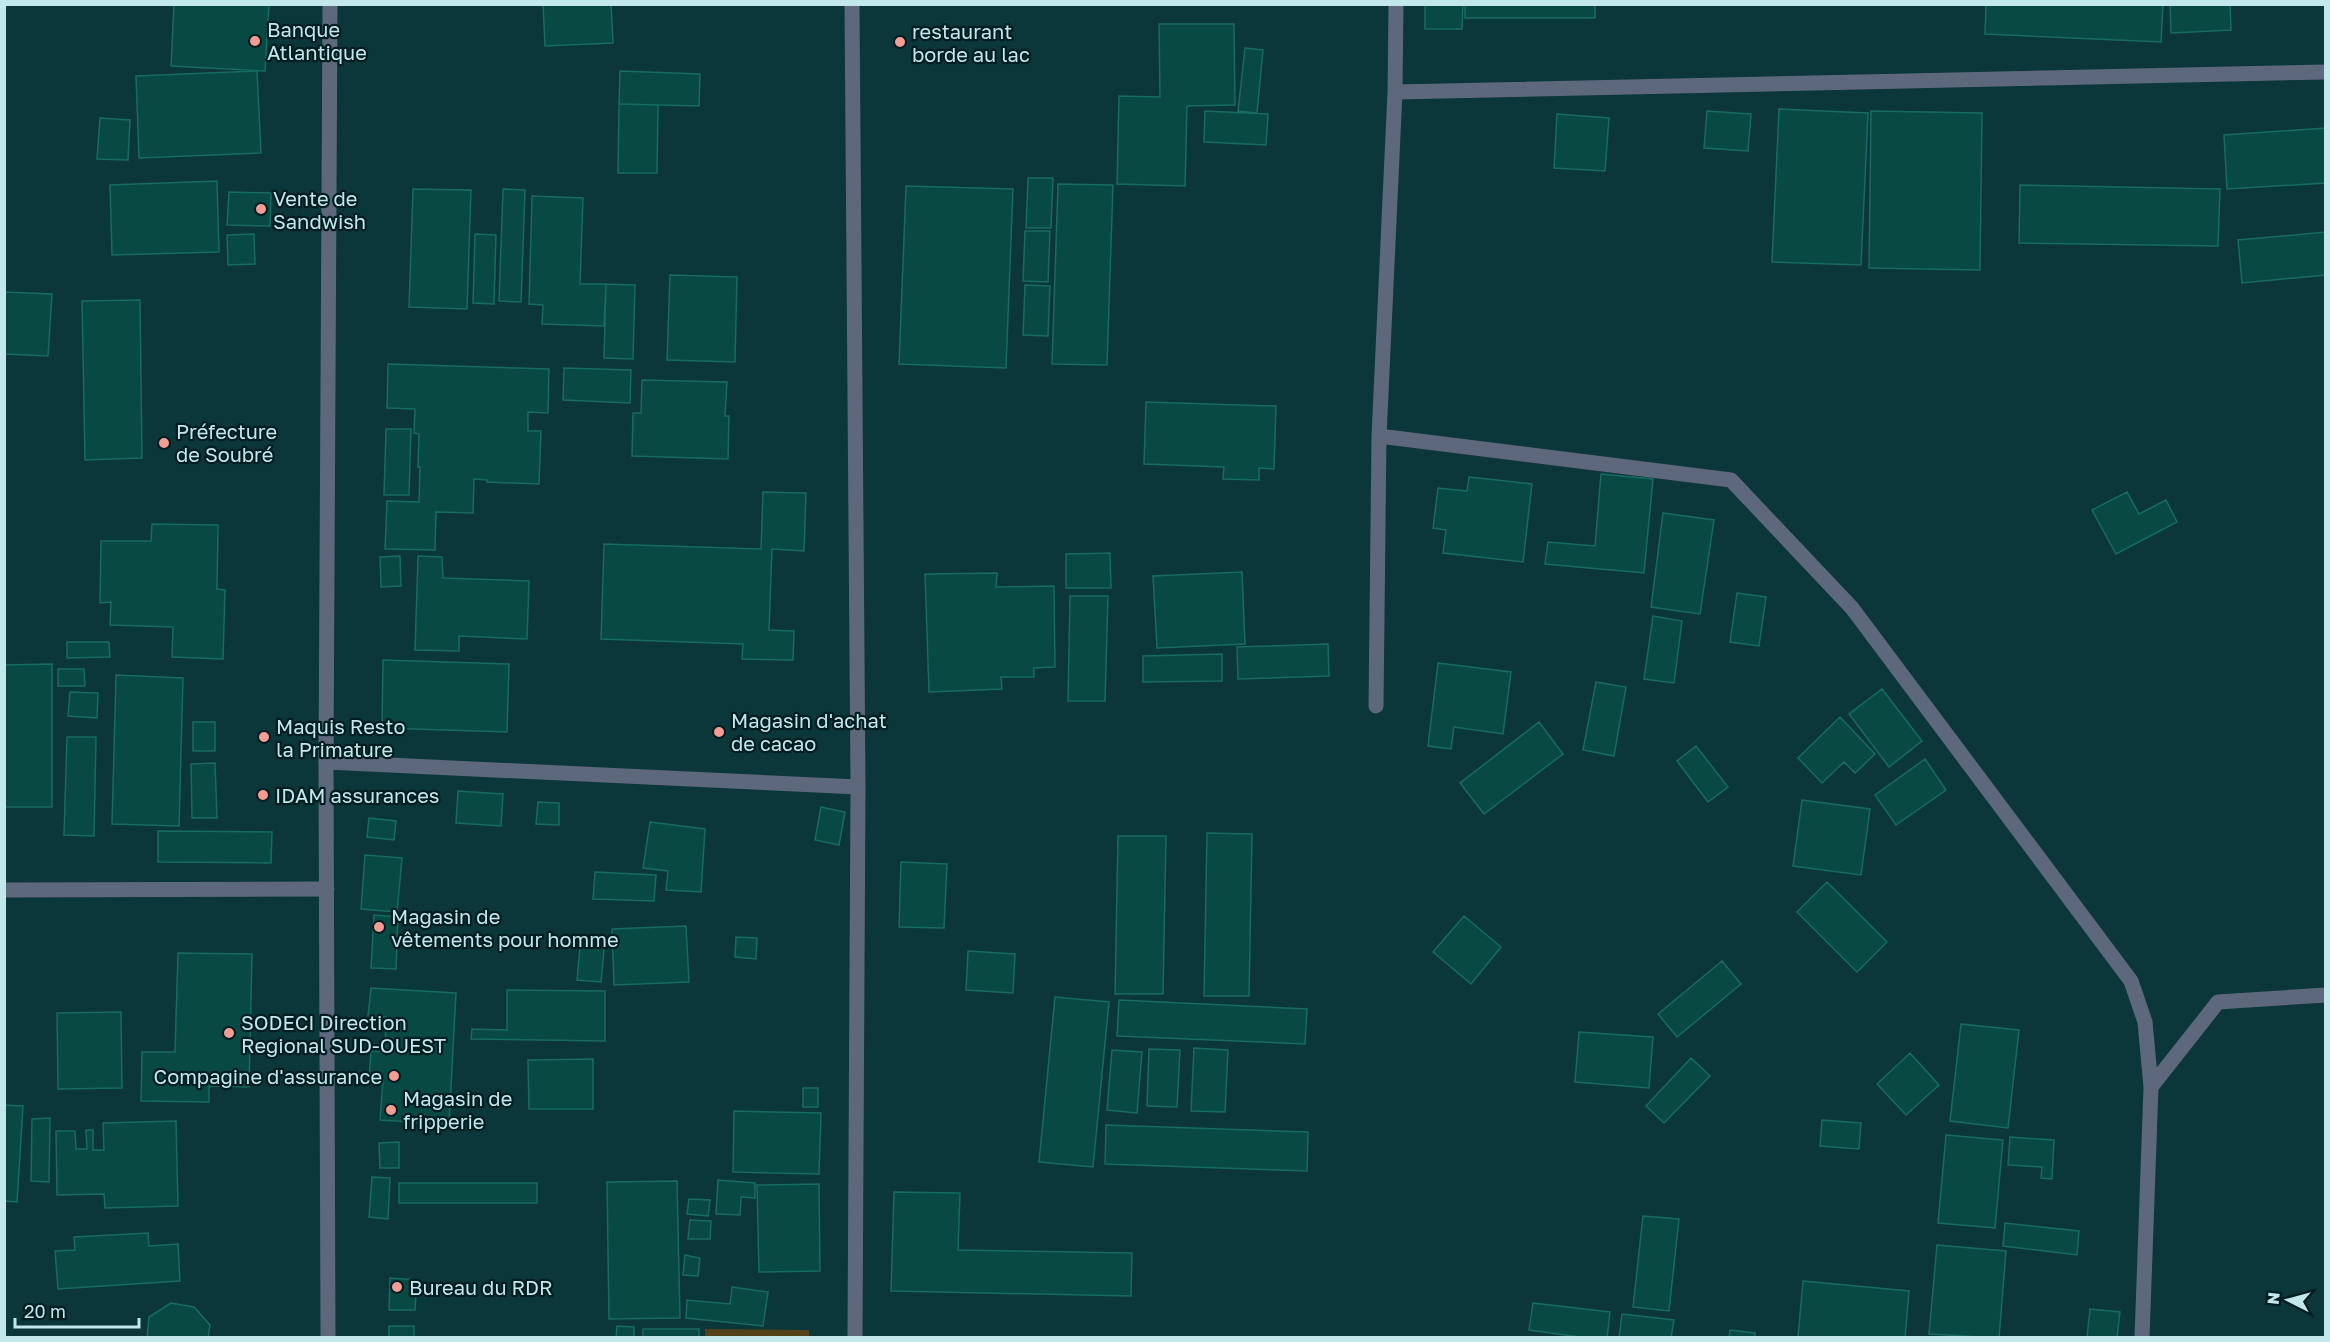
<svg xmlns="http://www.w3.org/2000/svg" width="2330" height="1342" font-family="'Golos Text',sans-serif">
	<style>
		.green { fill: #534119 }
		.building { fill: #084a43; stroke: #186b62; stroke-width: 1.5 }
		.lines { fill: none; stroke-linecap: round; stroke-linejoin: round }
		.minor { stroke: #5e687c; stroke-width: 15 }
		.tertiary { stroke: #5e687c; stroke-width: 15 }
		.poi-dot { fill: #f59c95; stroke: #001d20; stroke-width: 2 }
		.labels { text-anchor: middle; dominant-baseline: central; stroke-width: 4.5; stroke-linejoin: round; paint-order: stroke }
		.poi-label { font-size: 20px; fill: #c3e8ec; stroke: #001d20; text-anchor: start }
	</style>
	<rect width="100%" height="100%" fill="#0b363a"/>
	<path class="green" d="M 705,1329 L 809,1330 L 809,1337 L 705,1337 Z"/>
	<path class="building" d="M 174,4 L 269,4 L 265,71 L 171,66 Z
		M 543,4 L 611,4 L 613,43 L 545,46 Z
		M 1425,4 L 1463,4 L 1462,29 L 1425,29 Z
		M 1465,4 L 1595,4 L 1595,18 L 1465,18 Z
		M 1986,4 L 2163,4 L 2161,42 L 1985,34 Z
		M 2170,4 L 2230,4 L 2231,30 L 2171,33 Z
		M 1159,24 L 1234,24 L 1235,105 L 1187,106 L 1185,186 L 1117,184 L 1119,96 L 1160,97 Z
		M 1245,48 L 1263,50 L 1257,113 L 1238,111 Z
		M 257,71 L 261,153 L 139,158 L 136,76 Z
		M 620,71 L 700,74 L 699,106 L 619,104 Z
		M 619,104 L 658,105 L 657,173 L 618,173 Z
		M 1779,109 L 1868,113 L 1861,265 L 1772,262 Z
		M 1205,111 L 1268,114 L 1266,145 L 1204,142 Z
		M 1707,111 L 1751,114 L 1748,151 L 1704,148 Z
		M 1871,111 L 1982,113 L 1980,270 L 1869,268 Z
		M 1557,114 L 1609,118 L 1605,171 L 1554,168 Z
		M 100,118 L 130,120 L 128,160 L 97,159 Z
		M 2326,128 L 2326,183 L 2227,189 L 2224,135 Z
		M 1028,178 L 1053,178 L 1051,228 L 1026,228 Z
		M 217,181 L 219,252 L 112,255 L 110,185 Z
		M 1058,184 L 1113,185 L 1107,365 L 1052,364 Z
		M 2020,185 L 2220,189 L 2218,246 L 2019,243 Z
		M 906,186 L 1013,189 L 1006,368 L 899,364 Z
		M 413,189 L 471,190 L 467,309 L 409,307 Z
		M 503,189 L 525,190 L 521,302 L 499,301 Z
		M 229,192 L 271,193 L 270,226 L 227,225 Z
		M 532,196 L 583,198 L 580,284 L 606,284 L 604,326 L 542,324 L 543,305 L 529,304 Z
		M 1025,231 L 1050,231 L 1048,282 L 1023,281 Z
		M 2326,232 L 2326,275 L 2242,283 L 2238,240 Z
		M 254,234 L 255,264 L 228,265 L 227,235 Z
		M 475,234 L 496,235 L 494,304 L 473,303 Z
		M 670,275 L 737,277 L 735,362 L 667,360 Z
		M 606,284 L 635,285 L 633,359 L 604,358 Z
		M 1025,285 L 1050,286 L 1048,336 L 1023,335 Z
		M 4,292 L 52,294 L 48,356 L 4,354 Z
		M 140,300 L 142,458 L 85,460 L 82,301 Z
		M 388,364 L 549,369 L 548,413 L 528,412 L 528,431 L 541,431 L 539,484 L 487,482 L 487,480 L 474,479 L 473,513 L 436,512 L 435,550 L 385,549 L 387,501 L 419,502 L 420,467 L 418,467 L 419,434 L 414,433 L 415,409 L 387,408 Z
		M 564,368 L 631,370 L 630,403 L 563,400 Z
		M 642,380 L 727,382 L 725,416 L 729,416 L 728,459 L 632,456 L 633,413 L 641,413 Z
		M 1146,402 L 1276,406 L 1274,469 L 1259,468 L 1259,480 L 1223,479 L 1224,467 L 1144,464 Z
		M 386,429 L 411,429 L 409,495 L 384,495 Z
		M 1601,474 L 1653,479 L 1644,573 L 1545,564 L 1548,542 L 1595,546 Z
		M 1469,477 L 1532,484 L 1523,562 L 1443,553 L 1446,530 L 1433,528 L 1438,488 L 1467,491 Z
		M 763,492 L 806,493 L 804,551 L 772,549 L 769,630 L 794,631 L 793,660 L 742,659 L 743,644 L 601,639 L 604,544 L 761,549 Z
		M 2127,492 L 2139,514 L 2166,500 L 2177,522 L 2116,554 L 2092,510 Z
		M 1663,513 L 1714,520 L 1700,614 L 1651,607 Z
		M 152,524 L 218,525 L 217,589 L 225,590 L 223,659 L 172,657 L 173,627 L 110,625 L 111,602 L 100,603 L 101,541 L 151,541 Z
		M 1110,553 L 1111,588 L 1066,588 L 1066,554 Z
		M 400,556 L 401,586 L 381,587 L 380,557 Z
		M 418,556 L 442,557 L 443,578 L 529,581 L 527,639 L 459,636 L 459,651 L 415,650 Z
		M 1242,572 L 1245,644 L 1157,648 L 1153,576 Z
		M 997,573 L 996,587 L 1054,586 L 1055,667 L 1034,668 L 1034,677 L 1001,677 L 1002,689 L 929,692 L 925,574 Z
		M 1737,593 L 1766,597 L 1759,646 L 1730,642 Z
		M 1070,596 L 1108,596 L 1105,701 L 1068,701 Z
		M 1653,616 L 1682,621 L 1674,683 L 1644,679 Z
		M 67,642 L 109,642 L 110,657 L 67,658 Z
		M 1328,644 L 1329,676 L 1238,679 L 1237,647 Z
		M 1222,654 L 1222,681 L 1143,682 L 1143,656 Z
		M 383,660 L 509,664 L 507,732 L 382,728 Z
		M 1438,663 L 1511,672 L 1503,734 L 1454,727 L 1451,749 L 1428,746 Z
		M 52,664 L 52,807 L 4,807 L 4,665 Z
		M 58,669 L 84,669 L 85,686 L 58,686 Z
		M 116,675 L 183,678 L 179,826 L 112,824 Z
		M 1596,682 L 1626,687 L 1614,756 L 1583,750 Z
		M 1882,689 L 1922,741 L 1889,767 L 1849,714 Z
		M 70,692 L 98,693 L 97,718 L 68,716 Z
		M 1840,717 L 1875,754 L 1855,773 L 1844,762 L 1822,783 L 1798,758 Z
		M 193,722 L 215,722 L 215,751 L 193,751 Z
		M 1539,722 L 1563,754 L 1484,814 L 1460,783 Z
		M 67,737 L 96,737 L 94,836 L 64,835 Z
		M 1696,746 L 1728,787 L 1708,802 L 1677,761 Z
		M 1925,759 L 1946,790 L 1896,825 L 1875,795 Z
		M 215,763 L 217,818 L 192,818 L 191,764 Z
		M 458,791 L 503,794 L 501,826 L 456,823 Z
		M 1802,800 L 1870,809 L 1861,875 L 1793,866 Z
		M 538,802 L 559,803 L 559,825 L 536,824 Z
		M 821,807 L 845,812 L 839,845 L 815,840 Z
		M 369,818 L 396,821 L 394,840 L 367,837 Z
		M 650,822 L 705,829 L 701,892 L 666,890 L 668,871 L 643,868 Z
		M 158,831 L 272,832 L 271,863 L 158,862 Z
		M 1207,833 L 1252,834 L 1249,996 L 1204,996 Z
		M 1118,836 L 1166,836 L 1163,994 L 1115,994 Z
		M 365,855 L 402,858 L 397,912 L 361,909 Z
		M 901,862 L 947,864 L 944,928 L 899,927 Z
		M 595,872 L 656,875 L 654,901 L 593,899 Z
		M 1827,882 L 1887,942 L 1857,972 L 1797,912 Z
		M 374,915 L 398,917 L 396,969 L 371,968 Z
		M 1464,916 L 1501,947 L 1471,984 L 1433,952 Z
		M 686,926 L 689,982 L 614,985 L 612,929 Z
		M 581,937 L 605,940 L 601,982 L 577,980 Z
		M 736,937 L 757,938 L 756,959 L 735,957 Z
		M 968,951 L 1015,954 L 1013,993 L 966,990 Z
		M 178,953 L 252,954 L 249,1087 L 209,1086 L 209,1102 L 141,1101 L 142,1052 L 175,1052 Z
		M 1722,961 L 1741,984 L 1677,1037 L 1658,1014 Z
		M 371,988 L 456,993 L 449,1124 L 380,1120 L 383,1080 L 369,1080 L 371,1051 L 385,1052 L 386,1017 L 368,1016 Z
		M 507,990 L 605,991 L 605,1041 L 471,1039 L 472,1029 L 507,1030 Z
		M 1055,997 L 1109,1002 L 1093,1167 L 1039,1162 Z
		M 1119,1000 L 1307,1009 L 1305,1044 L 1117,1036 Z
		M 121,1012 L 122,1088 L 58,1089 L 57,1013 Z
		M 1961,1024 L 2019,1030 L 2008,1128 L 1950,1121 Z
		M 1579,1032 L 1653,1037 L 1649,1088 L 1575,1082 Z
		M 1194,1048 L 1228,1050 L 1225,1112 L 1191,1111 Z
		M 1149,1049 L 1180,1050 L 1177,1107 L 1147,1106 Z
		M 1112,1050 L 1142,1052 L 1137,1113 L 1107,1110 Z
		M 1910,1053 L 1939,1085 L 1906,1115 L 1877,1084 Z
		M 1691,1058 L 1710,1076 L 1664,1123 L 1646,1106 Z
		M 593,1059 L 593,1109 L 529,1109 L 528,1060 Z
		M 803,1088 L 818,1088 L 818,1107 L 803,1107 Z
		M 4,1105 L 23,1106 L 17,1202 L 4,1201 Z
		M 734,1111 L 821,1113 L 819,1174 L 733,1172 Z
		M 50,1118 L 49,1182 L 31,1181 L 32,1119 Z
		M 1822,1120 L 1861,1123 L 1859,1149 L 1820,1146 Z
		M 176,1121 L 178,1206 L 105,1208 L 104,1194 L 57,1195 L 56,1131 L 75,1131 L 76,1149 L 87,1149 L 86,1130 L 93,1130 L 93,1150 L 104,1150 L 103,1123 Z
		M 1106,1125 L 1308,1132 L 1307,1171 L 1105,1164 Z
		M 1946,1135 L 2003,1140 L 1995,1228 L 1938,1223 Z
		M 2010,1137 L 2054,1140 L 2052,1179 L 2041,1178 L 2042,1167 L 2008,1165 Z
		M 399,1142 L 399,1168 L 380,1168 L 379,1143 Z
		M 372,1177 L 390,1178 L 388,1219 L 369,1217 Z
		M 718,1180 L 755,1183 L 755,1198 L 741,1197 L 740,1215 L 716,1214 Z
		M 677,1181 L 680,1318 L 609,1319 L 607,1182 Z
		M 399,1183 L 537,1183 L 537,1203 L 399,1203 Z
		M 819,1184 L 820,1271 L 759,1272 L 757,1185 Z
		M 894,1192 L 960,1193 L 958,1250 L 1132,1253 L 1131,1296 L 891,1291 Z
		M 689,1199 L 710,1200 L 708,1216 L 687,1214 Z
		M 1643,1216 L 1679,1219 L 1669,1311 L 1633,1307 Z
		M 690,1220 L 711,1221 L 710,1239 L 688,1239 Z
		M 2005,1223 L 2079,1231 L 2077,1255 L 2003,1246 Z
		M 148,1233 L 149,1246 L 178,1244 L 180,1281 L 58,1289 L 55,1251 L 75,1250 L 74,1237 Z
		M 1937,1245 L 2006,1251 L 1999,1338 L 1929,1334 Z
		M 685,1255 L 700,1258 L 698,1276 L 683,1275 Z
		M 390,1278 L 417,1280 L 415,1310 L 389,1310 Z
		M 1803,1281 L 1909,1291 L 1905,1338 L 1798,1337 Z
		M 732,1287 L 768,1292 L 763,1326 L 686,1318 L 687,1300 L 730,1304 Z
		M 171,1303 L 194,1307 L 210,1325 L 208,1338 L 147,1338 L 149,1317 Z
		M 1533,1303 L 1610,1312 L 1607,1338 L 1587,1338 L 1529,1330 Z
		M 2090,1309 L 2120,1312 L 2117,1338 L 2087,1338 Z
		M 1622,1314 L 1674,1320 L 1671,1338 L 1619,1338 Z
		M 389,1326 L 414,1326 L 414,1338 L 389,1338 Z
		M 617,1326 L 634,1327 L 634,1338 L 616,1338 Z
		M 643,1329 L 699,1329 L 699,1338 L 643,1338 Z
		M 1730,1330 L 1755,1333 L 1755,1338 L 1729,1338 Z"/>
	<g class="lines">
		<path class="minor" d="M 852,4 L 858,787 L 855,1338
			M 1395,92 L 2326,72
			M 1379,436 L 1731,480 L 1852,608 L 2131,981 L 2145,1022 L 2151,1087 L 2142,1338
			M 1376,706 L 1379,436 L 1395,92 L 1396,4
			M 326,762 L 858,787
			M 4,890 L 327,889
			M 2151,1087 L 2218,1002 L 2326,995"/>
		<path class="tertiary" d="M 328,1338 L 326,762 L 330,4"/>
	</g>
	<g class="poi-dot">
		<circle cx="255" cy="41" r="6"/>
		<circle cx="900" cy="42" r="6"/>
		<circle cx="261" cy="209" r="6"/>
		<circle cx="164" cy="443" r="6"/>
		<circle cx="719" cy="732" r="6"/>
		<circle cx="264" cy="737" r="6"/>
		<circle cx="263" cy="795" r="6"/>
		<circle cx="379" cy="927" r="6"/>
		<circle cx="229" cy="1033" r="6"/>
		<circle cx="394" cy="1076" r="6"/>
		<circle cx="391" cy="1110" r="6"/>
		<circle cx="397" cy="1287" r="6"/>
	</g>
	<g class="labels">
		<g class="poi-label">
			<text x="267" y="29">Banque<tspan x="267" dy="23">Atlantique</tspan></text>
			<text x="912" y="31">restaurant<tspan x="912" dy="23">borde au lac</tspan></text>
			<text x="273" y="198">Vente de<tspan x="273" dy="23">Sandwish</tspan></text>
			<text x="176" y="431">Préfecture<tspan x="176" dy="23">de Soubré</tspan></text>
			<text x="731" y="720">Magasin d'achat<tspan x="731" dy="23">de cacao</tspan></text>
			<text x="276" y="726">Maquis Resto<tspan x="276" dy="23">la Primature</tspan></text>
			<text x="275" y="795">IDAM assurances</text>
			<text x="391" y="916">Magasin de<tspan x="391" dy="23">vêtements pour homme</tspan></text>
			<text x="241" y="1022">SODECI Direction<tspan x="241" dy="23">Regional SUD-OUEST</tspan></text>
			<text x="382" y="1076" text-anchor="end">Compagine d'assurance</text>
			<text x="403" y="1098">Magasin de<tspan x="403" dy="23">fripperie</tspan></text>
			<text x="409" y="1287">Bureau du RDR</text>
		</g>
	</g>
	<rect width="2330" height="1342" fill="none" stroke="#c3e8ec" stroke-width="12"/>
	<g transform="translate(2288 1300) rotate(276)" stroke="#001d20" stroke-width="4.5" paint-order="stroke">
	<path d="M0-4.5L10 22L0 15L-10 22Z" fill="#c3e8ec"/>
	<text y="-9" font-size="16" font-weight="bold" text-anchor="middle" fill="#c3e8ec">N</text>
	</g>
	<path d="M15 1318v9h124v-9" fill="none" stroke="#c3e8ec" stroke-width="3"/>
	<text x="24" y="1318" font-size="18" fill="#c3e8ec" stroke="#001d20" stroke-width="4.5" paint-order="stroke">20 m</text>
</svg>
